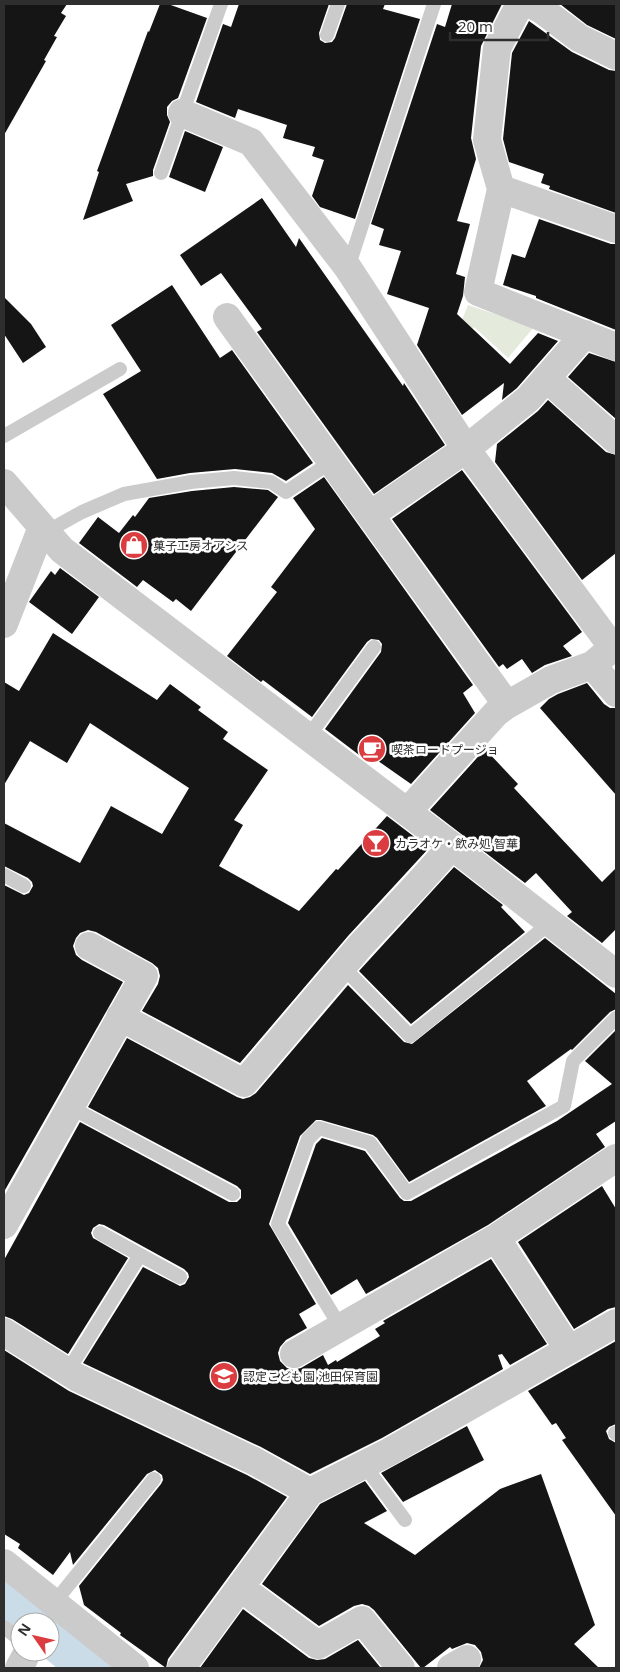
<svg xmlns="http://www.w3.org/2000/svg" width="620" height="1672" font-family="'Open Sans','Noto Sans JP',sans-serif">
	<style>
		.green { fill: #e4ebdd }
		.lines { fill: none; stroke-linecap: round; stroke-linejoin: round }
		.river { stroke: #cbdce9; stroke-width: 59 }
		.building { fill: #151515 }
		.lane { stroke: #cbcbcb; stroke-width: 14 }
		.street { stroke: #cbcbcb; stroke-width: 28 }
		.labels { text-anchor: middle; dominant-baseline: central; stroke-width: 5; stroke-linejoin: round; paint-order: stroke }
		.poi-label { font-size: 12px; fill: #2e2e2e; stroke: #fff; text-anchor: start }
	</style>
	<rect width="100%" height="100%" fill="#fff"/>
	<path class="green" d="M 468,305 L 534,327 L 508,358 L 474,327 L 465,337 L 457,332 Z"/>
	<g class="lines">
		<path class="river" d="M 4,1589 L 48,1622
			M 50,1624 L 103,1668"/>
	</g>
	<path class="building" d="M 4,4 L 67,4 L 61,13 L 66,16 L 54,36 L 57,37 L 44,60 L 46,61 L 4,135 Z
		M 160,4 L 168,4 L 207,18 L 178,98 L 172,101 L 167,107 L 167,115 L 170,122 L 153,170 L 153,176 L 126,184 L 133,201 L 83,220 L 99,172 L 97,171 L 148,31 L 149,32 Z
		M 239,4 L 329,4 L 319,33 L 320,40 L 325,43 L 332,42 L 335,38 L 347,4 L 385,4 L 383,9 L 420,19 L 355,219 L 320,207 L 312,196 L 324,160 L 312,156 L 315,147 L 283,138 L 287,125 L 238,109 L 235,118 L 196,102 L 223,24 L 231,27 Z
		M 452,4 L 502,4 L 481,46 L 471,138 L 476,159 L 457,221 L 470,224 L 456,274 L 465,277 L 463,296 L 457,314 L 510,364 L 538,333 L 558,341 L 517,388 L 502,400 L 504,383 L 462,415 L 417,345 L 429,308 L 387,294 L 401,251 L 379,245 L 384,229 L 371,224 L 437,24 L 445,27 Z
		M 560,4 L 616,4 L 616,39 L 587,25 Z
		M 529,21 L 572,52 L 609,70 L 616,71 L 616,213 L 549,189 L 550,186 L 541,183 L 544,174 L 509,162 L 503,139 L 512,53 Z
		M 185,131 L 223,147 L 205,192 L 169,177 Z
		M 262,198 L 296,247 L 299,238 L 403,386 L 404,383 L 445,445 L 374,494 L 257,332 L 262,329 L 221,273 L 201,286 L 180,255 Z
		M 539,219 L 611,244 L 616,244 L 616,330 L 536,298 L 536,296 L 503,285 L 512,254 L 525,258 Z
		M 172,285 L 220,358 L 232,350 L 313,463 L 286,481 L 272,473 L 235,469 L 190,473 L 157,479 L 103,394 L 141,371 L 111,325 Z
		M 4,297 L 31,324 L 46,347 L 23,363 L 4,334 Z
		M 589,353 L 616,362 L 616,419 L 568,377 Z
		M 548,400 L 606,452 L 616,455 L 616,553 L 582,580 L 495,462 L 497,444 L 538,411 Z
		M 462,470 L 582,632 L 563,646 L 572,656 L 545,665 L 532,673 L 522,659 L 507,669 L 503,664 L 499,667 L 392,519 Z
		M 324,477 L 473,685 L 463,693 L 475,713 L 411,784 L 371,756 L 367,761 L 325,729 L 381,652 L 382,644 L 379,640 L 371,639 L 367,642 L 312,717 L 263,680 L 261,682 L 227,656 L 277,592 L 271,587 L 315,529 L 293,498 Z
		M 234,487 L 268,490 L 278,497 L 191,611 L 176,599 L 173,602 L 143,580 L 137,587 L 79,543 L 98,517 L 119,533 L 133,515 L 135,517 L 149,498 L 192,491 Z
		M 60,568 L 99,597 L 72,634 L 29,602 L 51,571 L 55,575 Z
		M 53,633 L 157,700 L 170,684 L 201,707 L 198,710 L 228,732 L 223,739 L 268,770 L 234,820 L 243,825 L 219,866 L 299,911 L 336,869 L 338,870 L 387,816 L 429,848 L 348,936 L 240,1063 L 142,1011 L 158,984 L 160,976 L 158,968 L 152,963 L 96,932 L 88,930 L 80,933 L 76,938 L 73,946 L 76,955 L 82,960 L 123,982 L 5,1190 L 4,1190 L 4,885 L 24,895 L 29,893 L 33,886 L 32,882 L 28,878 L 4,866 L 4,823 L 80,863 L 111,806 L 162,834 L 189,788 L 90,723 L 67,763 L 30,741 L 4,785 L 4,682 L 19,691 Z
		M 587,683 L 604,704 L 610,708 L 616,708 L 616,795 L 540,708 L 549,699 L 558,694 Z
		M 485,749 L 518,784 L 514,788 L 602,882 L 616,868 L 616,929 L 602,943 L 567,916 L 572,912 L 536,873 L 525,883 L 430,810 Z
		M 454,867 L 503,905 L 501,907 L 525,932 L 411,1024 L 359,971 Z
		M 545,938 L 616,994 L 616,1009 L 610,1012 L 572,1050 L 571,1049 L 527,1081 L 546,1106 L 409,1182 L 377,1138 L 373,1135 L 321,1120 L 316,1120 L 300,1136 L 269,1224 L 316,1304 L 299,1314 L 307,1328 L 286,1340 L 280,1347 L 278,1353 L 280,1361 L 287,1368 L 293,1370 L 301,1368 L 323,1355 L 328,1365 L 336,1360 L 337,1362 L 380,1336 L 375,1329 L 385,1323 L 383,1321 L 491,1259 L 547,1344 L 510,1365 L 502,1354 L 498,1355 L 503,1369 L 382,1438 L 310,1474 L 261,1447 L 83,1363 L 143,1267 L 180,1286 L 185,1284 L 189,1277 L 188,1273 L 184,1269 L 104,1225 L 99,1224 L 93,1228 L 91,1233 L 93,1238 L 128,1258 L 68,1354 L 12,1319 L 4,1316 L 4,1260 L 80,1122 L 229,1202 L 237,1202 L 241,1198 L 241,1190 L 237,1186 L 88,1107 L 127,1038 L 237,1097 L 243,1099 L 250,1097 L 256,1093 L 348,985 L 404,1042 L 412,1044 Z
		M 616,1030 L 616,1121 L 596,1134 L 605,1147 L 488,1225 L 366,1294 L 357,1279 L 331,1295 L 288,1223 L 316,1144 L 322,1138 L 365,1151 L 400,1198 L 404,1201 L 411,1201 L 557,1121 L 612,1084 L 585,1061 Z
		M 602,1186 L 616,1209 L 616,1307 L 608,1309 L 574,1329 L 518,1242 Z
		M 616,1341 L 616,1424 L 609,1427 L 606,1431 L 609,1439 L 616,1443 L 616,1516 L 562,1440 L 566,1438 L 556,1423 L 552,1425 L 528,1391 Z
		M 4,1350 L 69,1391 L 247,1475 L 287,1497 L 168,1659 L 166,1668 L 120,1635 L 121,1633 L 84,1605 L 79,1586 L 161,1484 L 163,1480 L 162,1475 L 155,1470 L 147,1474 L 73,1565 L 70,1552 L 53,1575 L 18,1548 L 20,1544 L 4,1534 Z
		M 467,1426 L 484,1460 L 403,1502 L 381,1473 Z
		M 541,1474 L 595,1625 L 574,1644 L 599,1668 L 479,1668 L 483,1660 L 481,1652 L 475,1645 L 467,1643 L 452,1649 L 450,1647 L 423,1668 L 421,1668 L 374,1610 L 369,1606 L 362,1604 L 354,1606 L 319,1626 L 262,1584 L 320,1504 L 365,1481 L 387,1511 L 364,1523 L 415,1555 L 500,1489 Z
		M 243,1609 L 309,1658 L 317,1660 L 325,1659 L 358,1640 L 380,1667 L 200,1668 Z"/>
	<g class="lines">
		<path class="lane" d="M 327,35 L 338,4
			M 161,173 L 221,4
			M 348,268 L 434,4
			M 4,436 L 120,369
			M 46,532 L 82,512 L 124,494 L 191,482 L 234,478 L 271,482 L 286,492 L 331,462
			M 308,737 L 374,647
			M 4,875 L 24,886
			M 342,966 L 410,1036 L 550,923
			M 70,1107 L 233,1194
			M 100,1233 L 180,1277
			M 341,1328 L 278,1224 L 308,1139 L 319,1128 L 370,1143 L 407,1193 L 564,1106 L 573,1061 L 616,1018
			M 68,1371 L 140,1255
			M 615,1433 L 616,1434
			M 364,1465 L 405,1520
			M 54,1603 L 154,1479
			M 4,1627 L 20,1640"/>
		<path class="street" d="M 520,4 L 497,48 L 487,140 L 501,189 L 478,292 L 616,347
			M 530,4 L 542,10 L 579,38 L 616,56
			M 182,113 L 251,142 L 348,268 L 466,449 L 613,648
			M 501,189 L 616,229
			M 227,317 L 507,705
			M 546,378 L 616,440
			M 4,483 L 62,550 L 452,846 L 616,974
			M 370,515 L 466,449 L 528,399 L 585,334
			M 4,624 L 42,527
			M 592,665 L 616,693
			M 407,812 L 496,713 L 507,705 L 551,680 L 592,665 L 616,645
			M 120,1017 L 244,1083 L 360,946 L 417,885 L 452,846
			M 4,1225 L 144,976 L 89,946
			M 496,1238 L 569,1350
			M 4,1332 L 76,1377 L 254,1461 L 310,1492 L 181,1668
			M 294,1354 L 496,1238 L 616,1158
			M 310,1492 L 389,1452 L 616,1323
			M 4,1563 L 135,1668
			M 241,1588 L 318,1645 L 362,1620 L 401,1668
			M 19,1668 L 25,1657
			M 451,1668 L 467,1659"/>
	</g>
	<defs>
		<symbol id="shop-disc" viewBox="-11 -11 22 22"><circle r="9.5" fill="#da3c40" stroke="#fff"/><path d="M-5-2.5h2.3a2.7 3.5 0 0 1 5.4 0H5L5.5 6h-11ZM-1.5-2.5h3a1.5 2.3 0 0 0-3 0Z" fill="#fff"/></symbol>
		<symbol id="cafe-disc" viewBox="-11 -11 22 22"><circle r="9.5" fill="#da3c40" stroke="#fff"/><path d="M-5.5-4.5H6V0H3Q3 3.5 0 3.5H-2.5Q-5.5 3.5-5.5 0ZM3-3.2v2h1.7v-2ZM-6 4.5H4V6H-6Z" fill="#fff"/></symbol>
		<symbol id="bar-disc" viewBox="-11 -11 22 22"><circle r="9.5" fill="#da3c40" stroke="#fff"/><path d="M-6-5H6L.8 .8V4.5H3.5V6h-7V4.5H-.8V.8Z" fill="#fff"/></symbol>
		<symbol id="school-disc" viewBox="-11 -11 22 22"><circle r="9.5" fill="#da3c40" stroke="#fff"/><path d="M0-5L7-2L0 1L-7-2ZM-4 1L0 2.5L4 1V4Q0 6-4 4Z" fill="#fff"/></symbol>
	</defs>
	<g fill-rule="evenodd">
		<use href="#shop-disc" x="118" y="529" width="32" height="32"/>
		<use href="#cafe-disc" x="356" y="733" width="32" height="32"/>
		<use href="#bar-disc" x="360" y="827" width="32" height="32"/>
		<use href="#school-disc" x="208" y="1360" width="32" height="32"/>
	</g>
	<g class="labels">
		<g class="poi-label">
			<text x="153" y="545">菓子工房オアシス</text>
			<text x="391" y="749">喫茶ロードプージョ</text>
			<text x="395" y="843">カラオケ・飲み処 智華</text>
			<text x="243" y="1376">認定こども園 池田保育園</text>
		</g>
	</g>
	<rect width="620" height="1672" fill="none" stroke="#2e2e2e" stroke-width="10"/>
	<g transform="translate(35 1637) rotate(304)"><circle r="24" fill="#ffffff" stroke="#ababab"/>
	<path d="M0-4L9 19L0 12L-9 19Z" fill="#da3c40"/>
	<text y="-8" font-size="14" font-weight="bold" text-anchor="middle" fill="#2e2e2e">N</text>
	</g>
	<path d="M450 32v8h98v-8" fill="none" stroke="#2e2e2e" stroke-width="2.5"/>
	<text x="458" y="32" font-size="15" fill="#2e2e2e" stroke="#ffffff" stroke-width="4" paint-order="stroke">20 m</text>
</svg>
